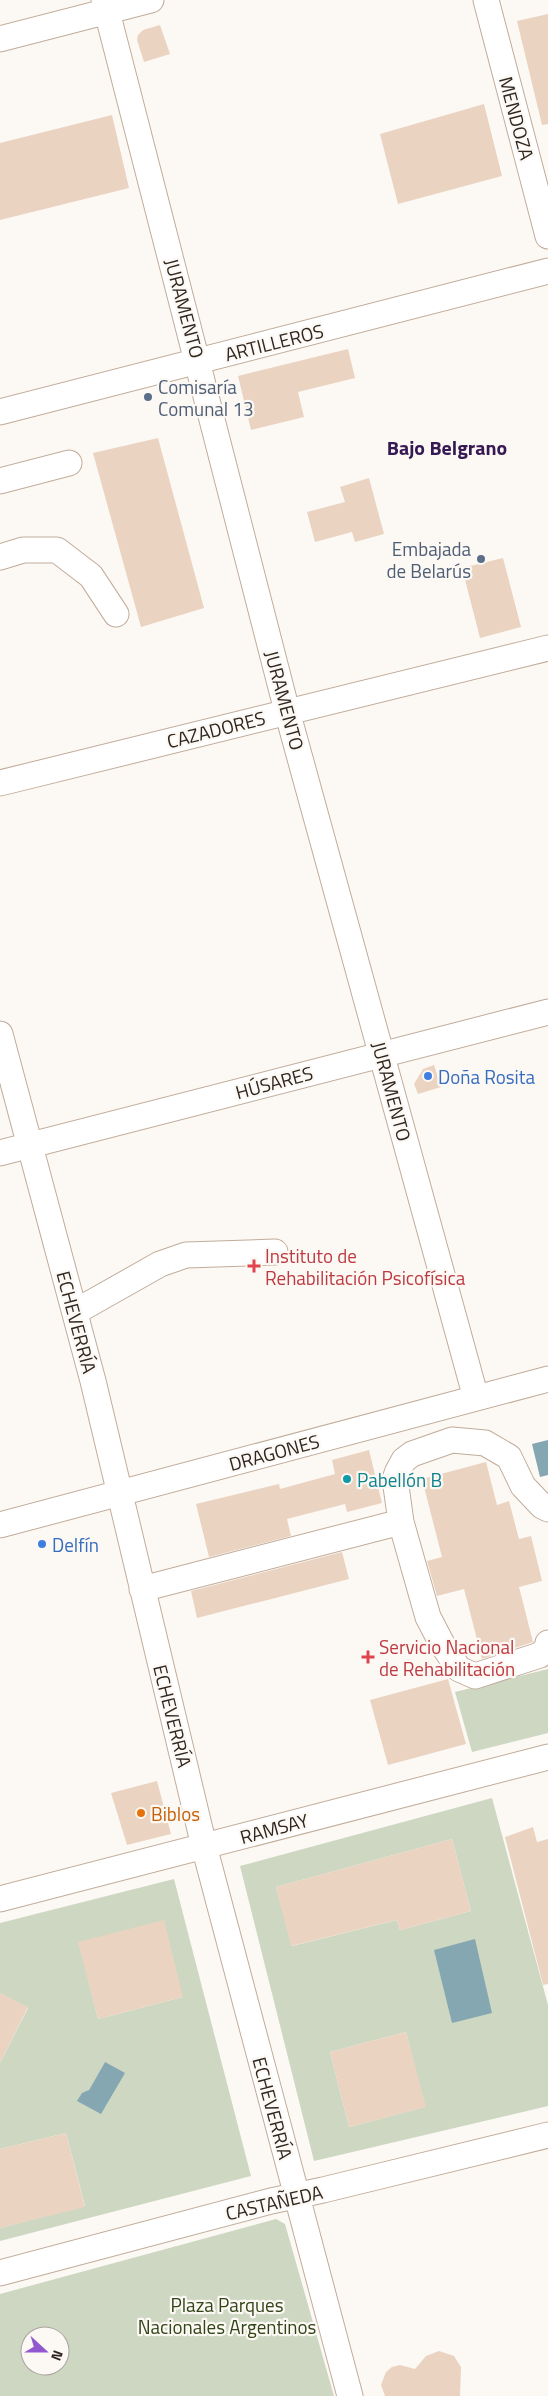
<svg xmlns="http://www.w3.org/2000/svg" width="548" height="2396" font-family="'Titillium Web',sans-serif">
	<style>
		.green { fill: #cdd7c2; fill-rule: evenodd }
		.water { fill: #84a7b1 }
		.building { fill: #ead4c1 }
		.lines { fill: none; stroke-linecap: round; stroke-linejoin: round }
		.minor-casing { stroke: #c1ac9a; stroke-width: 27 }
		.minor { stroke: #fff; stroke-width: 25 }
		.service-dot { fill: #5c6f8a; stroke: #fcf8f4; stroke-width: 2 }
		.shop-dot { fill: #3f7fe0; stroke: #fcf8f4; stroke-width: 2 }
		.health-dot { fill: #e0444e; stroke: #fcf8f4; stroke-width: 2 }
		.culture-dot { fill: #0f9aa8; stroke: #fcf8f4; stroke-width: 2 }
		.food-dot { fill: #e8710a; stroke: #fcf8f4; stroke-width: 2 }
		.labels { text-anchor: middle; dominant-baseline: central; stroke-width: 4.5; stroke-linejoin: round; paint-order: stroke }
		.street-label { font-size: 19px; fill: #2f261f; stroke: #fcf8f4 }
		.service-label { font-size: 19px; fill: #4e5e75; stroke: #fcf8f4; text-anchor: start }
		.shop-label { font-size: 19px; fill: #366cbe; stroke: #fcf8f4; text-anchor: start }
		.health-label { font-size: 19px; fill: #be3a42; stroke: #fcf8f4; text-anchor: start }
		.culture-label { font-size: 19px; fill: #0d838f; stroke: #fcf8f4; text-anchor: start }
		.food-label { font-size: 19px; fill: #c56008; stroke: #fcf8f4; text-anchor: start }
		.park-label { font-size: 19px; fill: #314418; stroke: #fcf8f4 }
		.neighbourhood-label { font-size: 20px; font-weight: bold; fill: #361952; stroke: #fcf8f4 }
	</style>
	<rect width="100%" height="100%" fill="#fcf8f4"/>
	<path class="green" d="M 548,1669 L 548,1733 L 472,1752 L 455,1692 Z
		M 492,1798 L 548,2005 L 548,2106 L 314,2161 L 240,1866 ZM 452,1839 L 471,1911 L 400,1930 L 397,1920 L 292,1946 L 276,1887 ZM 406,2032 L 425,2107 L 349,2127 L 330,2052 Z
		M 174,1879 L 251,2176 L 0,2241 L 0,2228 L 85,2206 L 66,2133 L 0,2149 L 0,2063 L 28,2008 L 0,1993 L 0,1923 ZM 79,1942 L 183,1997 L 98,2019 ZM 105,2062 L 101,2114 L 89,2090 Z
		M 276,2219 L 285,2224 L 334,2396 L 0,2396 L 0,2294 ZM 30,2336 L 60,2336 L 60,2366 L 30,2366 Z"/>
	<path class="water" d="M 548,1440 L 548,1475 L 540,1477 L 532,1444 Z
		M 475,1939 L 492,2013 L 452,2023 L 434,1950 Z
		M 105,2062 L 125,2073 L 101,2114 L 77,2101 L 82,2093 L 89,2090 Z"/>
	<path class="building" d="M 548,14 L 548,124 L 542,125 L 517,21 Z
		M 160,25 L 170,54 L 144,62 L 137,40 L 138,35 L 143,30 Z
		M 484,104 L 502,176 L 398,204 L 380,134 Z
		M 112,115 L 129,188 L 0,220 L 0,143 Z
		M 348,349 L 355,378 L 298,392 L 304,417 L 251,430 L 238,376 Z
		M 158,438 L 204,608 L 141,627 L 93,453 Z
		M 369,478 L 384,534 L 355,542 L 352,532 L 315,542 L 307,512 L 345,502 L 340,487 Z
		M 503,558 L 521,627 L 480,638 L 462,568 Z
		M 434,1065 L 441,1087 L 418,1094 L 414,1084 L 423,1069 Z
		M 369,1450 L 382,1503 L 347,1512 L 345,1504 L 287,1519 L 291,1536 L 209,1557 L 196,1504 L 279,1484 L 280,1489 L 335,1474 L 332,1460 Z
		M 486,1462 L 497,1505 L 509,1501 L 519,1539 L 531,1536 L 542,1581 L 519,1587 L 533,1642 L 482,1659 L 464,1589 L 437,1596 L 427,1561 L 442,1557 L 422,1479 Z
		M 342,1552 L 349,1579 L 197,1618 L 191,1591 Z
		M 448,1679 L 466,1744 L 388,1765 L 370,1700 Z
		M 157,1781 L 171,1834 L 127,1845 L 111,1793 Z
		M 533,1827 L 537,1842 L 548,1839 L 548,1984 L 543,1985 L 505,1837 Z
		M 452,1839 L 471,1911 L 400,1930 L 397,1920 L 291,1946 L 276,1887 Z
		M 164,1920 L 183,1997 L 98,2019 L 78,1942 Z
		M 0,1993 L 28,2007 L 0,2063 Z
		M 406,2032 L 426,2107 L 349,2127 L 330,2052 Z
		M 66,2133 L 85,2207 L 0,2228 L 0,2149 Z
		M 439,2351 L 454,2356 L 461,2367 L 460,2396 L 385,2396 L 381,2385 L 386,2372 L 392,2367 L 400,2365 L 415,2369 L 426,2356 Z"/>
	<g class="lines">
		<defs>
			<path id="minor" d="M 104,0 L 287,711 L 476,1398
				M 486,0 L 548,236
				M 0,39 L 151,0
				M 0,412 L 548,271
				M 0,481 L 69,463
				M 0,557 L 23,550 L 57,550 L 91,576 L 116,614
				M 0,783 L 548,648
				M 0,1034 L 93,1381 L 204,1846 L 350,2396
				M 0,1153 L 548,1012
				M 75,1312 L 160,1264 L 186,1255 L 275,1252
				M 548,1509 L 542,1506 L 523,1486 L 509,1457 L 485,1443 L 452,1440 L 412,1454 L 404,1460 L 398,1471 L 395,1479 L 401,1522 L 428,1617 L 442,1644 L 459,1669 L 475,1676 L 540,1655 L 547,1648 L 548,1643
				M 0,1525 L 548,1379
				M 142,1589 L 401,1522
				M 0,1899 L 548,1757
				M 0,2273 L 271,2201 L 323,2190 L 548,2135"/>
		</defs>
		<use href="#minor" class="minor-casing"/>
		<use href="#minor" class="minor"/>
	</g>
	<g class="service-dot">
		<circle cx="148" cy="397" r="5"/>
		<circle cx="481" cy="559" r="5"/>
	</g>
	<g class="shop-dot">
		<circle cx="428" cy="1076" r="5"/>
		<circle cx="42" cy="1544" r="5"/>
	</g>
	<g class="health-dot">
		<path d="M251.5 1258.5h5v5h5v5h-5v5h-5v-5h-5v-5h5z"/>
		<path d="M365.5 1649.5h5v5h5v5h-5v5h-5v-5h-5v-5h5z"/>
	</g>
	<circle class="culture-dot" cx="347" cy="1479" r="5"/>
	<circle class="food-dot" cx="141" cy="1813" r="5"/>
	<g class="labels">
		<g class="street-label">
			<text transform="translate(517 118) rotate(75)">MENDOZA</text>
			<text transform="translate(185 308) rotate(75)">JURAMENTO</text>
			<text transform="translate(274 342) rotate(-14)">ARTILLEROS</text>
			<text transform="translate(285 700) rotate(75)">JURAMENTO</text>
			<text transform="translate(216 729) rotate(-14)">CAZADORES</text>
			<text transform="translate(274 1082) rotate(-15)">HÚSARES</text>
			<text transform="translate(392 1091) rotate(75)">JURAMENTO</text>
			<text transform="translate(77 1322) rotate(75)">ECHEVERRÍA</text>
			<text transform="translate(274 1452) rotate(-15)">DRAGONES</text>
			<text transform="translate(173 1716) rotate(76)">ECHEVERRÍA</text>
			<text transform="translate(274 1828) rotate(-15)">RAMSAY</text>
			<text transform="translate(273 2108) rotate(75)">ECHEVERRÍA</text>
			<text transform="translate(274 2202) rotate(-13)">CASTAÑEDA</text>
		</g>
		<g class="service-label">
			<text x="158" y="386">Comisaría<tspan x="158" dy="22">Comunal 13</tspan></text>
			<text x="471" y="548" text-anchor="end">Embajada<tspan x="471" dy="22">de Belarús</tspan></text>
		</g>
		<g class="shop-label">
			<text x="438" y="1076">Doña Rosita</text>
			<text x="52" y="1544">Delfín</text>
		</g>
		<g class="health-label">
			<text x="265" y="1255">Instituto de<tspan x="265" dy="22">Rehabilitación Psicofísica</tspan></text>
			<text x="379" y="1646">Servicio Nacional<tspan x="379" dy="22">de Rehabilitación</tspan></text>
		</g>
		<g class="culture-label">
			<text x="357" y="1479">Pabellón B</text>
		</g>
		<g class="food-label">
			<text x="151" y="1813">Biblos</text>
		</g>
		<g class="park-label">
			<text x="227" y="2304">Plaza Parques<tspan x="227" dy="22">Nacionales Argentinos</tspan></text>
		</g>
		<g class="neighbourhood-label">
			<text x="447" y="447">Bajo Belgrano</text>
		</g>
	</g>
	<g transform="translate(45 2351) rotate(111)"><circle r="24" fill="#fcf8f4" stroke="#aaa49f"/>
	<path d="M0-4L9 19L0 12L-9 19Z" fill="#9258cf"/>
	<text y="-8" font-size="14" font-weight="bold" text-anchor="middle" fill="#2f261f">N</text>
	</g>
</svg>
